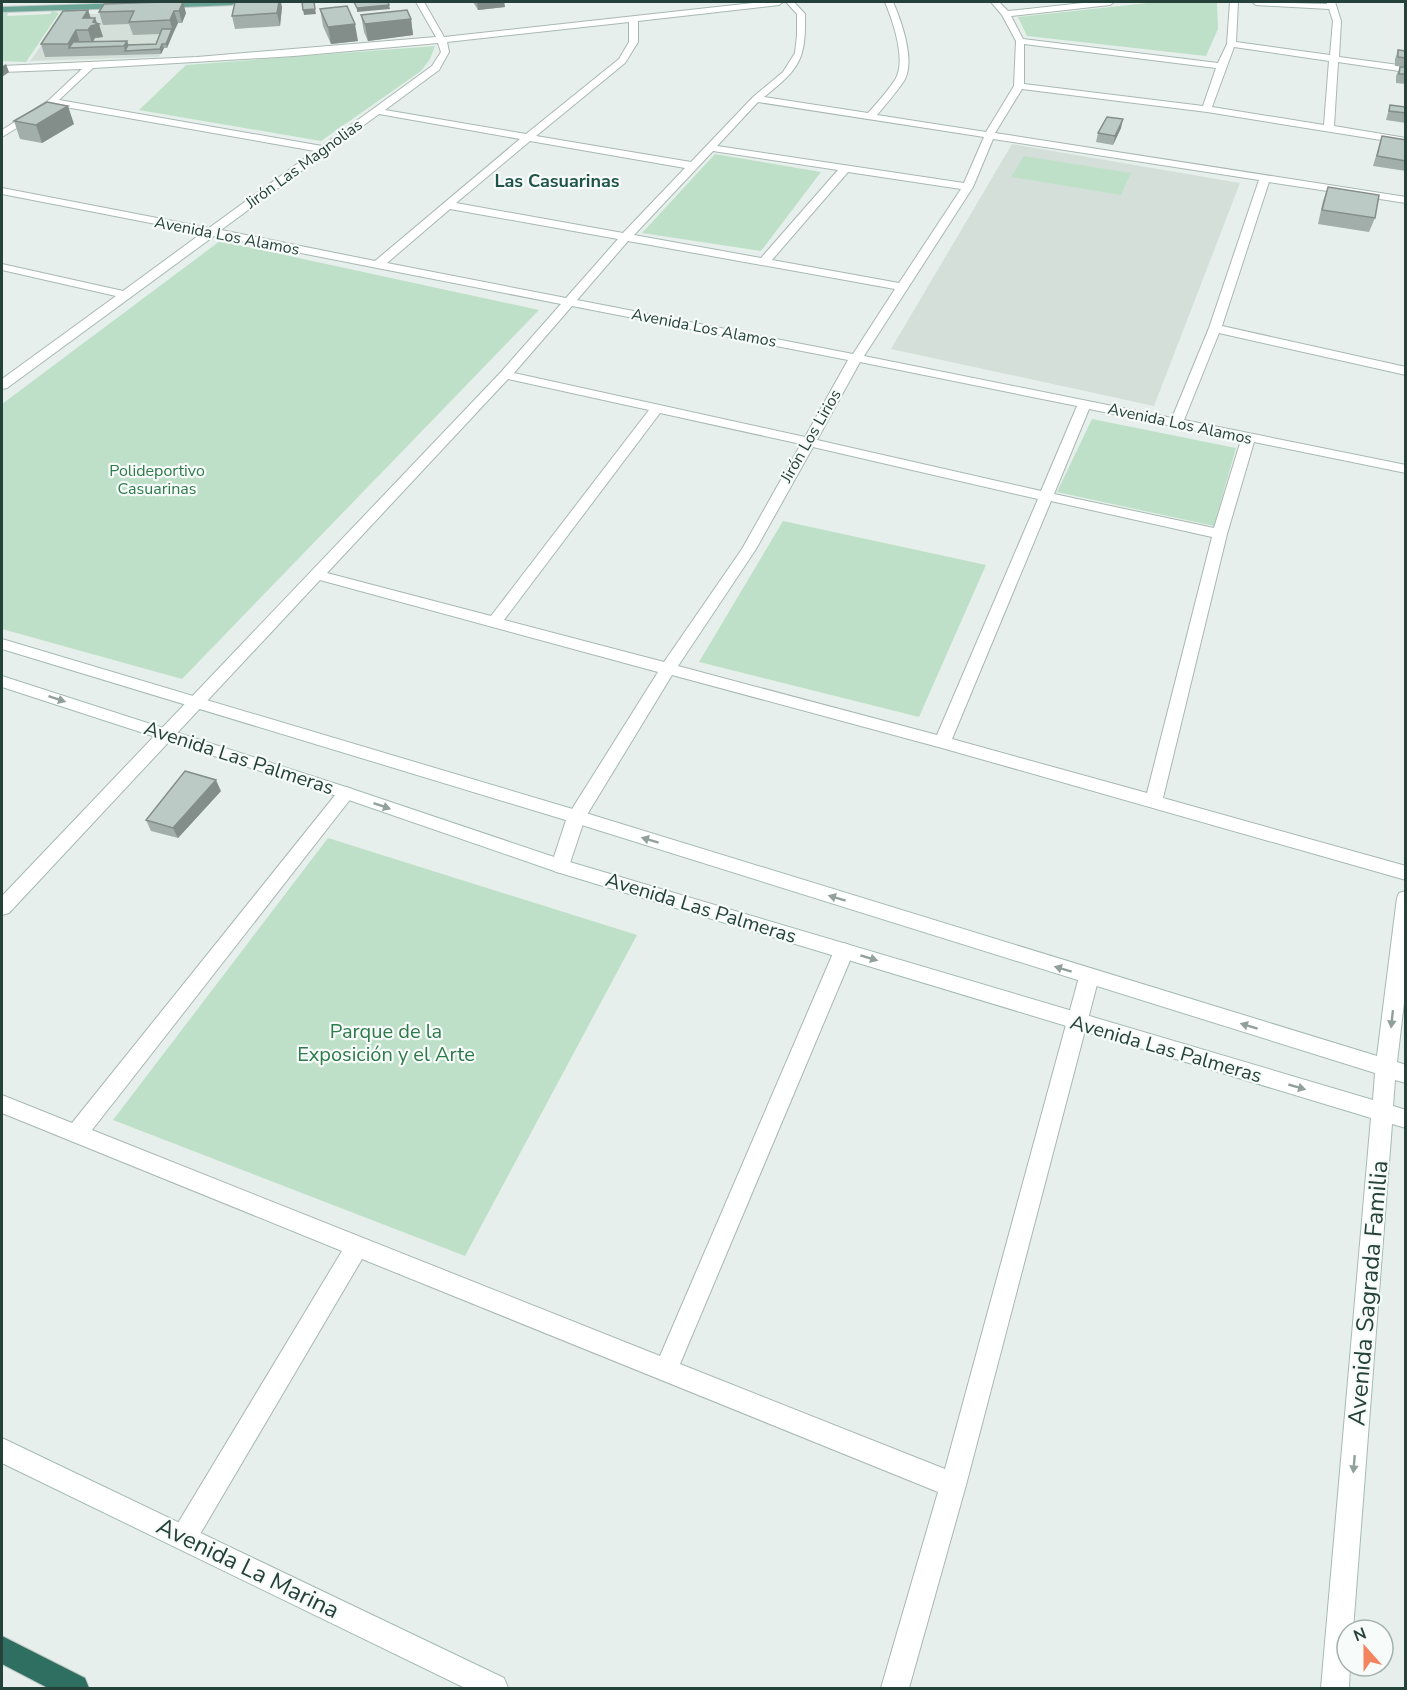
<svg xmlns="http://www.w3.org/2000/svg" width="1407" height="1690" font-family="'Nunito Sans',sans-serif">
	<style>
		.built { fill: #d4dfda }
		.green { fill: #bfe0c8 }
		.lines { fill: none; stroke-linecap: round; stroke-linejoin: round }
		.street-casing { stroke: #a8b8b2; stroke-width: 2 }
		.secondary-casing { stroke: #a4bbb3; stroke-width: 2 }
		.primary-casing { stroke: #c2cac8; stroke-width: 2 }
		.highway-casing { stroke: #c2cac8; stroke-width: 2 }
		.street { fill: #fff; fill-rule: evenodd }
		.secondary { fill: #fff; fill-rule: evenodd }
		.primary { fill: #6aa596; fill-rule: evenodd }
		.highway { fill: #2f6f62; fill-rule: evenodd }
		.wall { fill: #a1aea9 }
		.shaded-wall { fill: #838d89 }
		.building { fill: #bbcac4; stroke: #838d89; stroke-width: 1.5 }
		.oneway { fill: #92a09c }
		.labels { text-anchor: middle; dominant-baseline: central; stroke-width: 4.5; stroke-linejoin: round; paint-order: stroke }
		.far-street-label { font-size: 16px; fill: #24423a; stroke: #f7fbf9 }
		.far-park-label { font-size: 16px; fill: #2d7a4b; stroke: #f7fbf9 }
		.far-quarter-label { font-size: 18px; font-weight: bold; fill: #1f5548; stroke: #f7fbf9 }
		.street-label { font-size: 20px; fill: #24423a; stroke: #f7fbf9 }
		.park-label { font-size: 20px; fill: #2d7a4b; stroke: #f7fbf9 }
		.near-street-label { font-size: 24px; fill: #24423a; stroke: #f7fbf9 }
	</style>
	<rect width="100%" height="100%" fill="#e6efeb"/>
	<path class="built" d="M 183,11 L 159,57 L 30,61 L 63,15 Z
		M 1012,144 L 1240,183 L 1154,406 L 891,349 Z"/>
	<path class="green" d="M 1157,2 L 1217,2 L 1218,29 L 1206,56 L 1027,36 L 1018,17 Z
		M 52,11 L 59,13 L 26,62 L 2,61 L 2,13 L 8,13 L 7,16 L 50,14 Z
		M 435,46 L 430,59 L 421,71 L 321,141 L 139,110 L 186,65 Z
		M 715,154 L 821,172 L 761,251 L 642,233 Z
		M 1024,156 L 1131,173 L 1121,195 L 1011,177 Z
		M 220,241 L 539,310 L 182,679 L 2,629 L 2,404 Z
		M 1092,419 L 1236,448 L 1214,526 L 1057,492 Z
		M 783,521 L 986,565 L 919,717 L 699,662 Z
		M 328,838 L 637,935 L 465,1256 L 113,1120 Z"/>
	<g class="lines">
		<defs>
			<path id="street" d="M 416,2 L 424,2 L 444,37 L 762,2 L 783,2 L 779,5 L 638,21 L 638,42 L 625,63 L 536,136 L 691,162 L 753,97 L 783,72 L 795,53 L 797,35 L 797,14 L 786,2 L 794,2 L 805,14 C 806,61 799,69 764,97 L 868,113 C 877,103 887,92 895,80 C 907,61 893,21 885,2 L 893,2 C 901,20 916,61 904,81 C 896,93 886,104 877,115 L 986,132 L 1014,86 L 1016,41 L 1002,15 L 991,2 L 999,2 L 1008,11 L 1092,2 L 1114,2 L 1110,5 L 1011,16 L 1023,39 L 1218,63 L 1227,44 L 1230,2 L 1238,2 L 1236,42 L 1330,55 L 1333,21 L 1329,9 L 1256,5 L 1252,2 L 1327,4 L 1327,2 L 1335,2 L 1341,21 L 1339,57 L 1406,66 L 1406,72 L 1338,62 L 1334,126 L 1406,138 L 1406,144 L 1207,112 L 1022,89 L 995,133 L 1406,197 L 1406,203 L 1269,182 L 1222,326 L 1406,367 L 1406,375 L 1219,333 L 1184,420 L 1406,465 L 1406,473 L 1254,442 L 1227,534 L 1163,798 L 1406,866 L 1406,880 L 942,748 L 672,675 L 585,818 L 569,866 L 566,871 L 560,873 L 554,871 L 551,866 L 567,817 L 658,672 L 320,580 L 9,913 L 2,915 L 2,896 L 501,372 L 561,304 L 214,236 L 7,388 L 2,389 L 2,379 L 116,296 L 2,270 L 2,264 L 123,291 L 202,233 L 2,194 L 2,188 L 209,228 L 315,151 L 54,105 L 2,137 L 2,130 L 49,100 L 82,69 L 2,72 L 2,66 L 197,57 L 436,37 ZM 629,22 L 629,42 L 619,59 L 526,134 L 385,110 L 439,70 L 449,52 L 447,42 ZM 438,43 L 441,52 L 432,66 L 322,146 L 59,100 L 93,68 L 294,56 ZM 1024,44 L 1216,68 L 1203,106 L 1024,84 ZM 1234,47 L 1329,61 L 1324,125 L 1212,107 ZM 758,102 L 984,137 L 964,183 L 717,146 ZM 379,114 L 520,139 L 375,261 L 221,230 ZM 993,139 L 1259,180 L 1209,328 L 1172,418 L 864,356 L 973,187 ZM 530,141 L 685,168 L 623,233 L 456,203 ZM 713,151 L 838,170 L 761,258 L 634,235 ZM 848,172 L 961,189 L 899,283 L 772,260 ZM 450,209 L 618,239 L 566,298 L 387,263 ZM 628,241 L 895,289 L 853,354 L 577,300 ZM 572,306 L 848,360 L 805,437 L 514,373 ZM 860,362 L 1077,406 L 1041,491 L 817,440 ZM 508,379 L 649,410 L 491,616 L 327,573 ZM 1089,409 L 1241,440 L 1214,528 L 1054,494 ZM 660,413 L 801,444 L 742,549 L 664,662 L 504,620 ZM 813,447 L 1038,499 L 937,735 L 678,666 L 756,549 ZM 1051,501 L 1212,537 L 1147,793 L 952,739 Z
				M 346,787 L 352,789 L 355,793 L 352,797 L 92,1130 L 660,1356 L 834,951 L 837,946 L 844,943 L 851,946 L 854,951 L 680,1364 L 945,1469 L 1079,977 L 1082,971 L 1089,969 L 1096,971 L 1099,977 L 966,1485 L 909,1688 L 881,1688 L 938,1492 L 362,1259 L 193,1546 L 184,1550 L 175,1546 L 171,1537 L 175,1528 L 342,1251 L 2,1113 L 2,1095 L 72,1123 L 340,789 Z"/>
			<path id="secondary" d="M 2,639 L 576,810 L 1377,1056 L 1397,898 L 1399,893 L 1406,891 L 1406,986 L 1397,1062 L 1406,1065 L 1406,1083 L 1395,1080 L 1393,1106 L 1406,1110 L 1406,1128 L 1392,1124 L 1353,1630 L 1347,1630 L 1347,1666 L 1350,1666 L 1349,1688 L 1321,1688 L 1371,1118 L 560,873 L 340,797 L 2,687 L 2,676 L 352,789 L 563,860 L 1373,1100 L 1375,1073 L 572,822 L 2,649 Z
				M 2,1438 L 504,1678 L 508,1688 L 465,1688 L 2,1463 Z"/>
			<path id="primary" d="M 183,2 L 236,2 L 232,5 L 159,8 L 155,5 L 159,2 Z
				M 126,3 L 130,6 L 129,8 L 2,12 L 2,7 Z"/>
			<path id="highway" d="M 2,1636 L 85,1678 L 89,1688 L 48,1688 L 2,1664 Z"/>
		</defs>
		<use href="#street" class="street-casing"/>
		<use href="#secondary" class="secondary-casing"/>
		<use href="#primary" class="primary-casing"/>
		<use href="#highway" class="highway-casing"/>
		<use href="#street" class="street"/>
		<use href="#secondary" class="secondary"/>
		<use href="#primary" class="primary"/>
		<use href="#highway" class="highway"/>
	</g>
	<path class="wall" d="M 163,2 L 186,13 L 182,23 L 178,23 L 167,48 L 164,48 L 161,54 L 45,57 L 41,44 L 88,10 L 91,18 L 95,18 L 103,37 L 95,38 L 93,42 L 127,41 L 128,45 L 156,44 L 160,34 L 133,35 L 129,24 L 103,25 L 99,12 Z
		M 473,2 L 504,2 L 505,7 L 478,10 Z
		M 282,7 L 280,26 L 235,29 L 232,16 Z
		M 320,9 L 358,41 L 331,44 L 323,26 Z
		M 361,15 L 411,19 L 413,35 L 368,41 L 364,32 Z
		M 1398,50 L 1406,51 L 1406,67 L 1395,66 L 1395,59 Z
		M 1400,67 L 1406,67 L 1406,84 L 1396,83 L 1396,76 Z
		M 1406,104 L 1406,123 L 1386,120 L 1390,105 L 1404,107 Z
		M 14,121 L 74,124 L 42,143 L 20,139 Z
		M 1121,128 L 1113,145 L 1096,142 L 1098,133 Z
		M 1382,136 L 1406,140 L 1406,171 L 1373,166 Z
		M 1328,187 L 1375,218 L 1369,232 L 1318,224 L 1323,201 Z
		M 221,791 L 178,838 L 151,831 L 146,820 Z"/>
	<path class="shaded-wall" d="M 183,2 L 186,13 L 182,23 L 179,11 Z
		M 279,2 L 281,2 L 282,7 L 280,26 L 277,13 Z
		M 477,2 L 504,2 L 505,7 L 478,10 Z
		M 389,5 L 390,9 L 357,12 L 357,8 Z
		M 315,9 L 316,14 L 304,15 L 303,10 Z
		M 88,10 L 92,23 L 83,18 Z
		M 174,11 L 178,23 L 173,33 L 170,20 Z
		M 95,18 L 97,24 L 99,24 L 103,37 L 95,38 L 92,43 L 88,30 Z
		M 411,19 L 413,35 L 368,41 L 365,24 Z
		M 355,24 L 358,41 L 331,44 L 328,27 Z
		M 172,29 L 173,33 L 167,48 L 166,44 Z
		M 76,30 L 80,43 L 69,48 L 68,44 Z
		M 127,41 L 130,49 L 125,51 L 124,46 Z
		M 162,44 L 164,48 L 161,54 L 160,49 Z
		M 6,64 L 9,72 L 2,77 L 2,67 Z
		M 68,106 L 74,124 L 42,143 L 36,125 Z
		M 1123,119 L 1121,128 L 1113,145 L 1115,136 Z
		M 216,780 L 221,791 L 178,838 L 173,828 Z"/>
	<path class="building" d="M 163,2 L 183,2 L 179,11 L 174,11 L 170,20 L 129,22 L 134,11 L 99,12 L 104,4 Z
		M 235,2 L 279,2 L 277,13 L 232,16 Z
		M 302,2 L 314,2 L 315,9 L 303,10 Z
		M 354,2 L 388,2 L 389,5 L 357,8 Z
		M 347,6 L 355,24 L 328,27 L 320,9 Z
		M 88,10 L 83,18 L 95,18 L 93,22 L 99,24 L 91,26 L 88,30 L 76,30 L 68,44 L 41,44 L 63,11 Z
		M 407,10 L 411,19 L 365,24 L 361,15 Z
		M 162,29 L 172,29 L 166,44 L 162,44 L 160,49 L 125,51 L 128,45 L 156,44 Z
		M 127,41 L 124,46 L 69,48 L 73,42 Z
		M 1398,50 L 1406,51 L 1406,58 L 1398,57 Z
		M 1400,67 L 1406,67 L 1406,74 L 1399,74 Z
		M 47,102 L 68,106 L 36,125 L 14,121 Z
		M 1390,105 L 1405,107 L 1406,105 L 1406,113 L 1389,111 Z
		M 1107,117 L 1123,119 L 1115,136 L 1098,133 Z
		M 1382,136 L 1406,140 L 1406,161 L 1377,156 Z
		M 1328,187 L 1379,195 L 1375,218 L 1322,210 Z
		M 185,771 L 216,780 L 173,828 L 146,820 Z"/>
	<defs><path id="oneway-solid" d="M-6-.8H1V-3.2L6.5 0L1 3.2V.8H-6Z" transform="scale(1.5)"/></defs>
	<g class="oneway">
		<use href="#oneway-solid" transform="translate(57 699) rotate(18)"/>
		<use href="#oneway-solid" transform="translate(382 806) rotate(19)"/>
		<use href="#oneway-solid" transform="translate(650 840) rotate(-163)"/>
		<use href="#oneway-solid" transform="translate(837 898) rotate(-163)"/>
		<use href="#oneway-solid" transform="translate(869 958) rotate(17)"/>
		<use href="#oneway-solid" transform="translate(1063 969) rotate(-163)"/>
		<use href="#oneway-solid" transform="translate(1392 1019) rotate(96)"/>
		<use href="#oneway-solid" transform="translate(1249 1026) rotate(-163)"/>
		<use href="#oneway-solid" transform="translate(1297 1087) rotate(16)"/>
		<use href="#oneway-solid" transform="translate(1354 1464) rotate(95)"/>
	</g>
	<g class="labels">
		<g class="far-street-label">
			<text transform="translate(304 164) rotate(-36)">Jirón Las Magnolias</text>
			<text transform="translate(227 236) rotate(11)">Avenida Los Alamos</text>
			<text transform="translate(704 328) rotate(11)">Avenida Los Alamos</text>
			<text transform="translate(1180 424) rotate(12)">Avenida Los Alamos</text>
			<text transform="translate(811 436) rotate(-60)">Jirón Los Lirios</text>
		</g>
		<g class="far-park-label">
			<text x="157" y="471">Polideportivo<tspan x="157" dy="18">Casuarinas</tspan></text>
		</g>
		<g class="far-quarter-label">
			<text x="557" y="181">Las Casuarinas</text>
		</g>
		<g class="street-label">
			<text transform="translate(239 758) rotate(18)">Avenida Las Palmeras</text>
			<text transform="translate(701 908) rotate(17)">Avenida Las Palmeras</text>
			<text transform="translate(1166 1049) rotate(16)">Avenida Las Palmeras</text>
		</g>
		<g class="park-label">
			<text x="386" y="1031">Parque de la<tspan x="386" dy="23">Exposición y el Arte</tspan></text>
		</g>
		<g class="near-street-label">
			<text transform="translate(1368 1293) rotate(-85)">Avenida Sagrada Familia</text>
			<text transform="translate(248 1568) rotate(26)">Avenida La Marina</text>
		</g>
	</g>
	<rect width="1407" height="1690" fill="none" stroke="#24423a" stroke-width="6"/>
	<g transform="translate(1365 1648) rotate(339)"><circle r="28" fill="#f7fbf9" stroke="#a3b1ad" stroke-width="1.5"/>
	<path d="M0-4.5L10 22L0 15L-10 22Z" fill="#f4845f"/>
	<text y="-9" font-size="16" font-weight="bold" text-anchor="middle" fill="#24423a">N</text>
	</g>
</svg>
